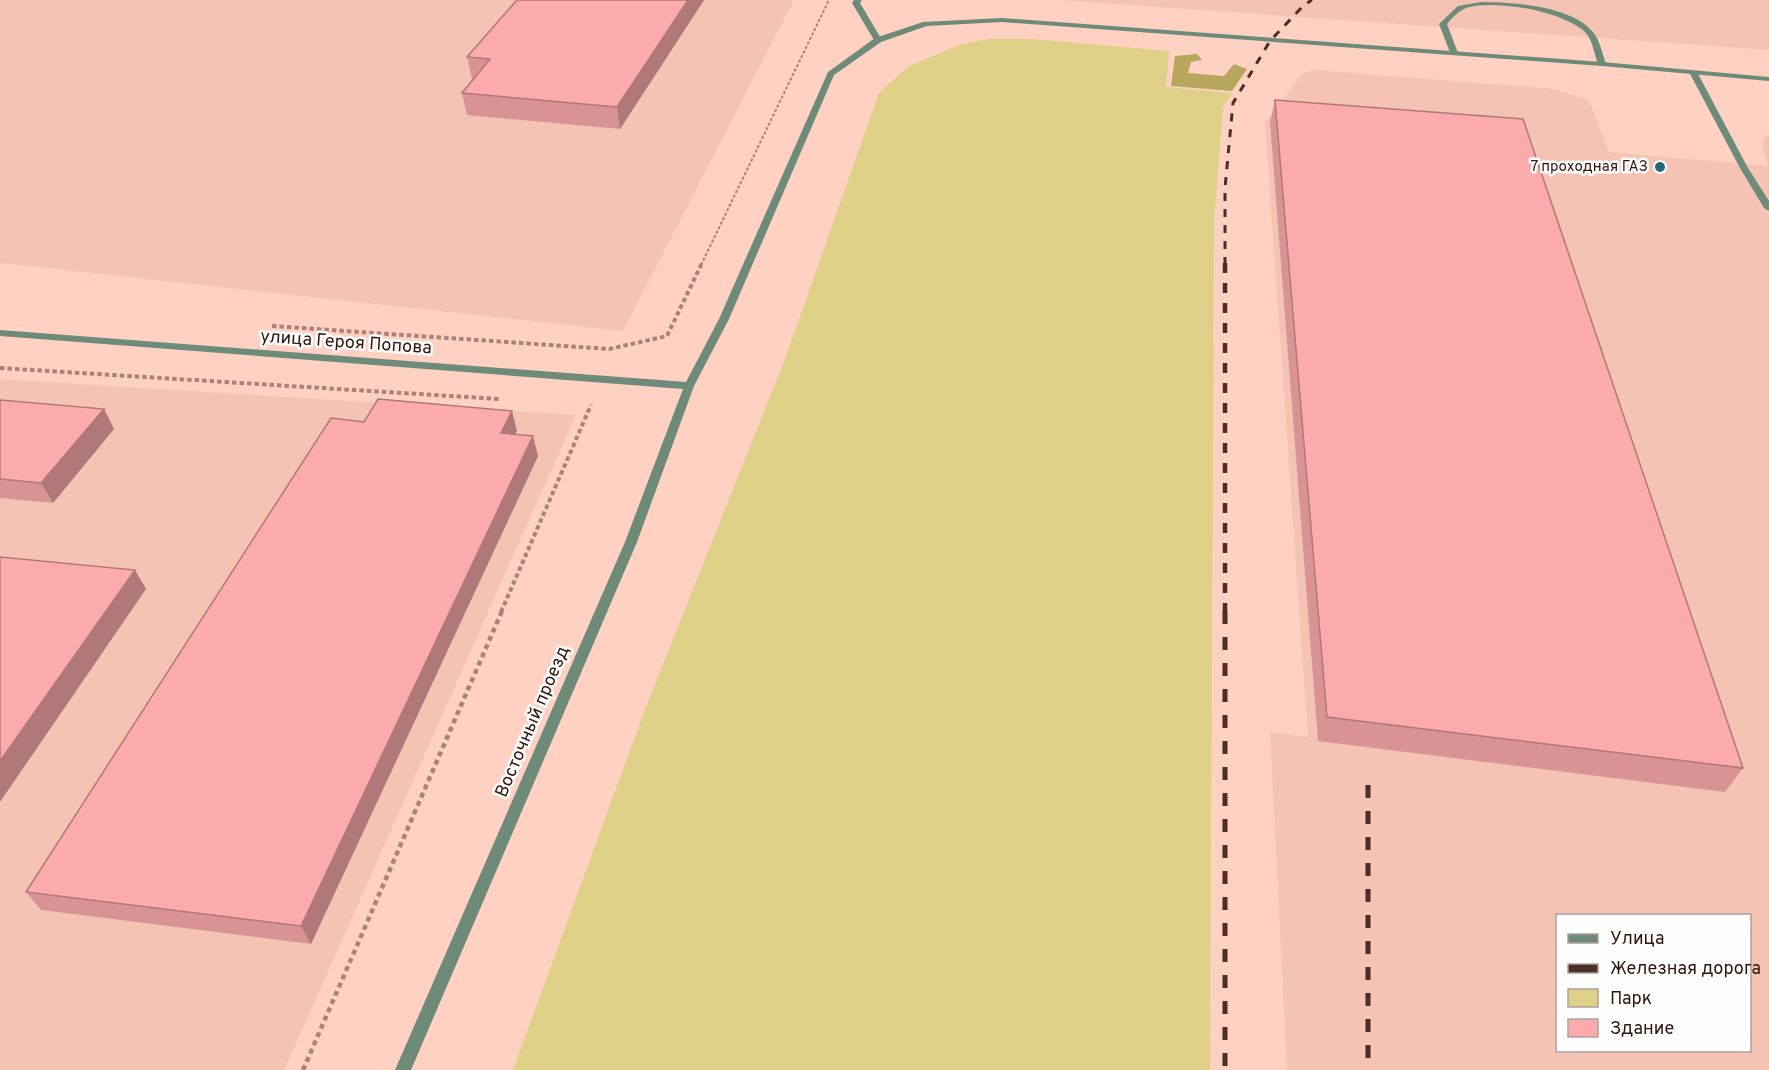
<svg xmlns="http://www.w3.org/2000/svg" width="1769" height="1070" font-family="Overpass,sans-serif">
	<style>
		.built { fill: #f5c3b4; fill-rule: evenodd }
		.green { fill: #dfd087 }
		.forest { fill: #b6a75d }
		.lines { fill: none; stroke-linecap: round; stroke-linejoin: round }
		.path-far2 { stroke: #a98378; stroke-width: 2; stroke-dasharray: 3 2; stroke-linecap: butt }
		.path-far1 { stroke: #a98378; stroke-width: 4; stroke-dasharray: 4.5 3; stroke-linecap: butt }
		.path { stroke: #a98378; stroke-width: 4.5; stroke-dasharray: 5 4; stroke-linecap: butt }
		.service { fill: #6e8b79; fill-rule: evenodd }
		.minor { fill: #6e8b79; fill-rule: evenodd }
		.tertiary { fill: #6e8b79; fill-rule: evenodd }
		.rail-far2 { stroke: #4b2e25; stroke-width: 3; stroke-dasharray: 8 8; stroke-linecap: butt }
		.rail-far1 { stroke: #4b2e25; stroke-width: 4.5; stroke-dasharray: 10 10; stroke-linecap: butt }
		.rail { stroke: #4b2e25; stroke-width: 5; stroke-dasharray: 13 13; stroke-linecap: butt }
		.wall { fill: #d99395 }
		.shaded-wall { fill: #b07879 }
		.building { fill: #fcabad; stroke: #b07879; stroke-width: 1.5 }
		.poi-dot { fill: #236778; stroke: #fefefe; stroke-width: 2 }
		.labels { text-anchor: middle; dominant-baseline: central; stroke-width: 5; stroke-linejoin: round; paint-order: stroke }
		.far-poi-label { font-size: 15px; fill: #31160e; stroke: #fefefe; text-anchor: end }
		.street-label { font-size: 18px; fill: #31160e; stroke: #fefefe }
	</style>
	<rect width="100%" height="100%" fill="#ffd1c3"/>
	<path class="built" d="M 0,0 L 794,0 L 623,331 L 0,263 Z
		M 1058,0 L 1769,0 L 1769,50 Z
		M 1316,70 L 1554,89 L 1589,100 L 1609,152 L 1768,166 L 1762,147 L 1764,138 L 1769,135 L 1769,1070 L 1287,1070 L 1270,732 L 1308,737 L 1265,123 L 1303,73 ZM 1558,916 L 1750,916 L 1750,1050 L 1558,1050 Z
		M 0,379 L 576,415 L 284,1070 L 0,1070 Z"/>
	<path class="green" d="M 988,39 L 1032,39 L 1169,51 L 1166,87 L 1232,93 L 1223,107 L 1214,222 L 1210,1070 L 513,1070 L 644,712 L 785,359 L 879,93 L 909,66 L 959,45 Z"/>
	<path class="forest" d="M 1197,54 L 1202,60 L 1191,62 L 1188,73 L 1224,76 L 1234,64 L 1247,69 L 1232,91 L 1171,86 L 1175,56 Z"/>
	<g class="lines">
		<path class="path-far2" d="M 701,265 L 829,0"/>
		<path class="path-far1" d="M 272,326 L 609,349 L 667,336 L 702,263
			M 0,368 L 499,399
			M 501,612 L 591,405"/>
		<path class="path" d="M 303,1070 L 502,611"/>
		<path class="service" d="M 1481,2 C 1512,2 1569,6 1591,30 C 1600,39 1602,53 1606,64 L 1599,66 C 1594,55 1593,40 1585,32 C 1562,11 1497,0 1469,7 C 1459,10 1453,17 1447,24 L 1458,53 L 1451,55 L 1439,24 L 1458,6 Z"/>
		<path class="minor" d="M 854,0 L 862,0 L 860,3 L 882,40 L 881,42 L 874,40 L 852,3 Z
			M 1690,70 L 1697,72 L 1748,168 L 1769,201 L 1769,211 L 1764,208 L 1740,168 L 1689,72 Z"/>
		<path class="tertiary" d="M 1002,18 L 1602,62 L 1769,77 L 1769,81 L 1602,66 L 1002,22 L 927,26 L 881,42 L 834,75 L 729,319 L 694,386 L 637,542 L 411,1070 L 395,1070 L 625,542 L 683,389 L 0,336 L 0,330 L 686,382 L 719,319 L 828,72 L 875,38 L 923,22 Z"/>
		<path class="rail-far2" d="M 1225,265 L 1225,188 L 1233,103 L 1270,41 L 1304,5 L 1312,0"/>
		<path class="rail-far1" d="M 1225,263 L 1225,612"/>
		<path class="rail" d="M 1225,611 L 1225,1070
			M 1368,785 L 1368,1070"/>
	</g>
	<path class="wall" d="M 517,0 L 704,0 L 620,129 L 467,115 L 462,93 L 473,79 L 472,79 L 467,57 Z
		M 1275,100 L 1743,768 L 1725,792 L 1318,741 L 1270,122 Z
		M 0,400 L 104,409 L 114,429 L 53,503 L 0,498 Z
		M 364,422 L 517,431 L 515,435 L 538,456 L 311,944 L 41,910 L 26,892 Z"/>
	<path class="shaded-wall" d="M 688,0 L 704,0 L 620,129 L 617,107 Z
		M 104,409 L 114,429 L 53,503 L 41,483 Z
		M 512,411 L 517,431 L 506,453 L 501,433 Z
		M 533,436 L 538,456 L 311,944 L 301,926 Z
		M 135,570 L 146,589 L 0,802 L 0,761 Z"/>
	<path class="building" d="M 517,0 L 688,0 L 617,107 L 462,93 L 490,59 L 467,57 Z
		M 1275,100 L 1523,119 L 1743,768 L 1327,717 Z
		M 378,399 L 512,411 L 501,433 L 533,436 L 301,926 L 26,892 L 331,418 L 364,422 Z
		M 0,400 L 104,409 L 41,483 L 0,479 Z
		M 0,557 L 135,570 L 0,761 Z"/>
	<circle class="poi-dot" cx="1660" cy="167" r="6"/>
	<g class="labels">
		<g class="far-poi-label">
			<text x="1648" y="167">7 проходная ГАЗ</text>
		</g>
		<g class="street-label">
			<text transform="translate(346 343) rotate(4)">улица Героя Попова</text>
			<text transform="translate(533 722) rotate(-67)">Восточный проезд</text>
		</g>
	</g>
	<rect x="1556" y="914" width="195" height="138" fill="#fefefe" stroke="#aca19e" stroke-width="1.5"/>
	<rect x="1568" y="934" width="30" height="9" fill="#6e8b79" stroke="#aca19e" stroke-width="1.5"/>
	<text x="1610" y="944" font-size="18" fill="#31160e">Улица</text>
	<rect x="1568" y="964" width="30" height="9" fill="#4b2e25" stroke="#aca19e" stroke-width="1.5"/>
	<text x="1610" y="974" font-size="18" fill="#31160e">Железная дорога</text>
	<rect x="1568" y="989" width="30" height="18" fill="#dfd087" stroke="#aca19e" stroke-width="1.5"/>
	<text x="1610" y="1004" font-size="18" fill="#31160e">Парк</text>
	<rect x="1568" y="1019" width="30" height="18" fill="#fcabad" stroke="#aca19e" stroke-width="1.5"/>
	<text x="1610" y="1034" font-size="18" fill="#31160e">Здание</text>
</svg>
